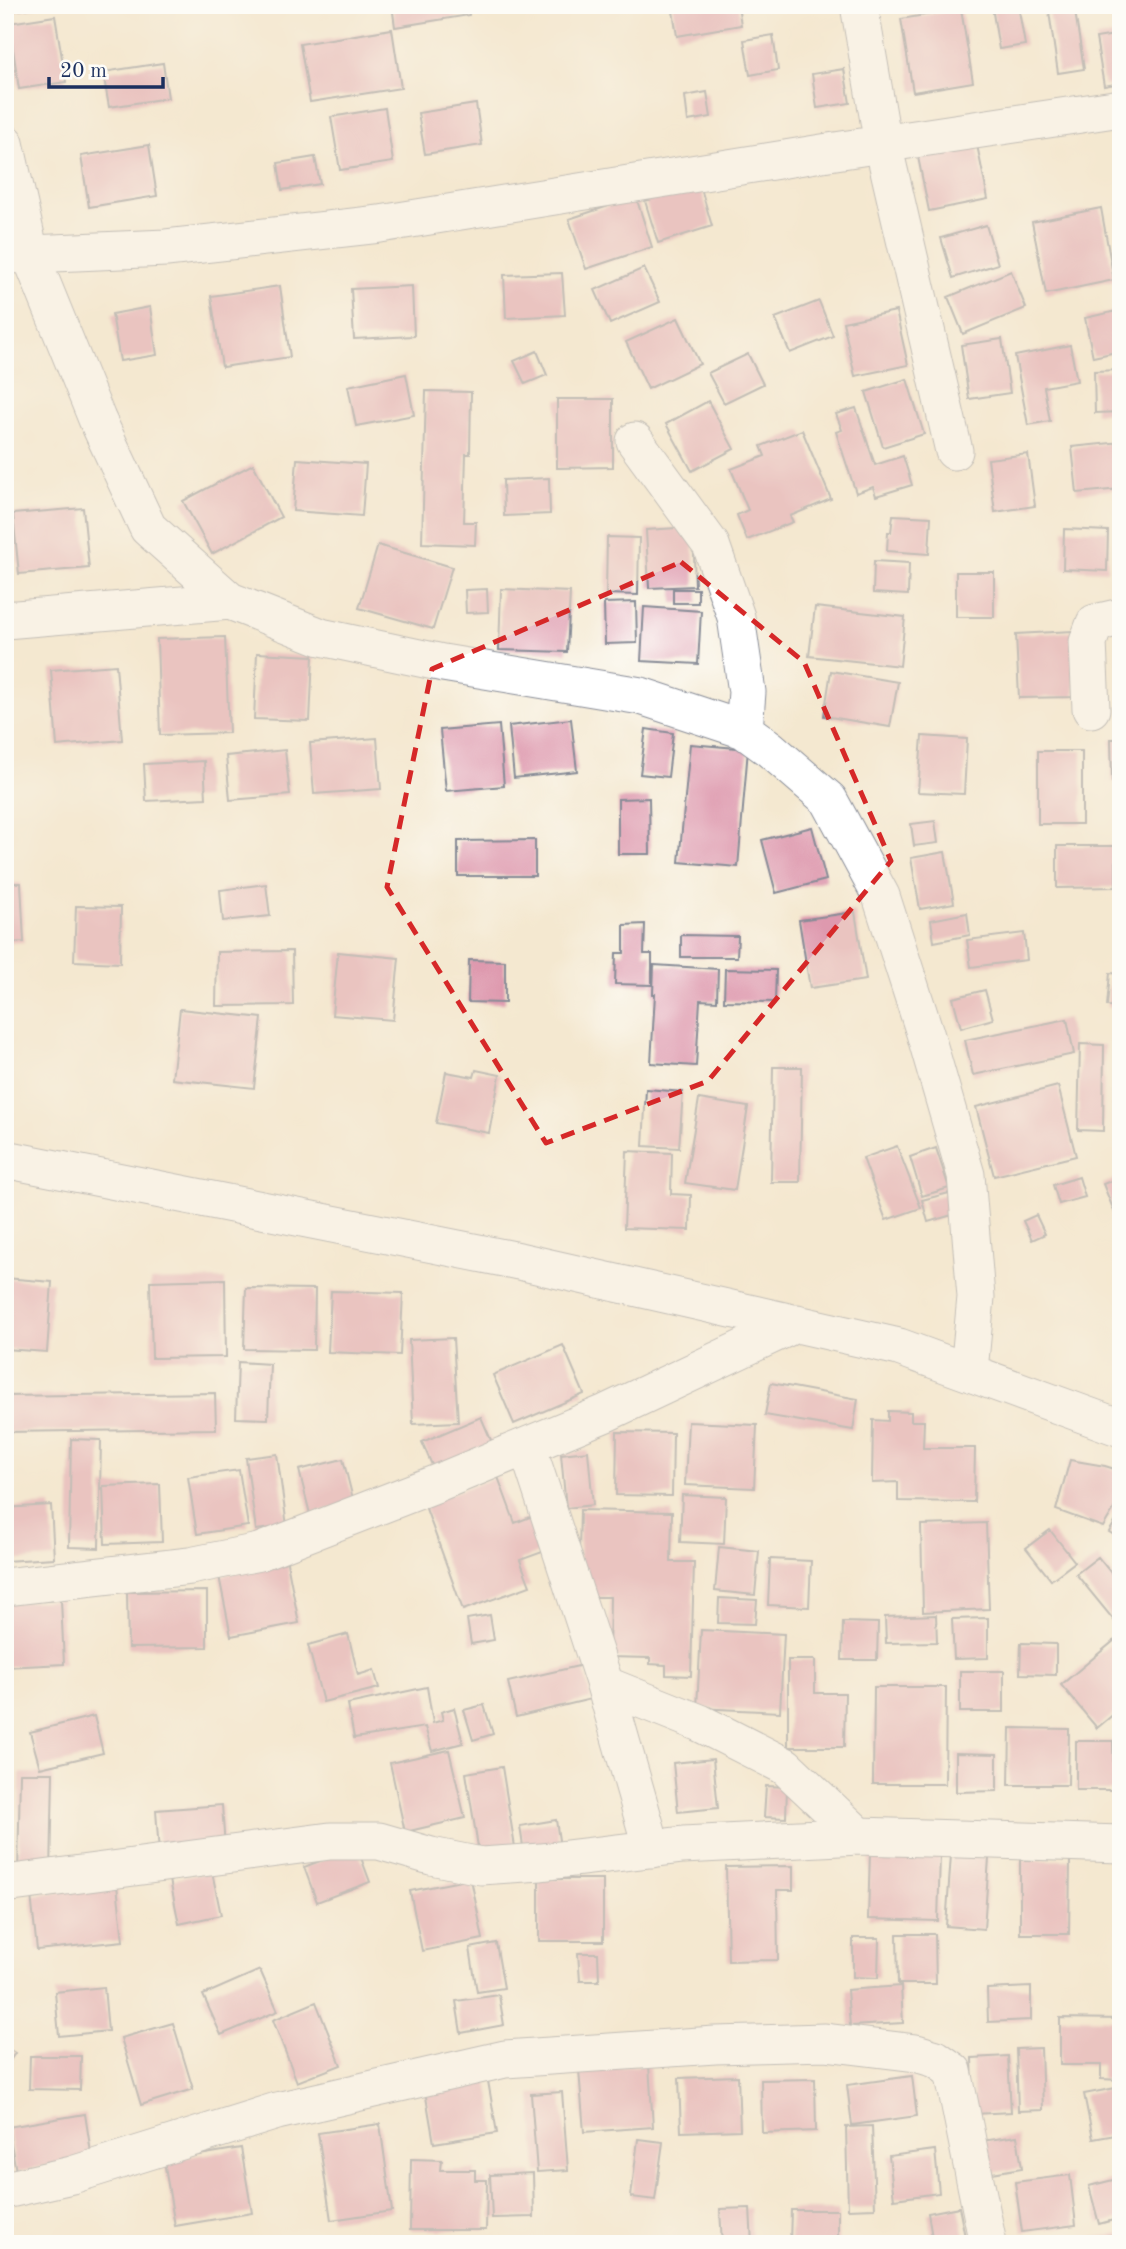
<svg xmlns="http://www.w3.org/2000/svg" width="1126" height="2249" font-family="'Old Standard TT',serif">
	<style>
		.building { fill: #de99ae }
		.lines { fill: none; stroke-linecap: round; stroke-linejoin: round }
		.minor-casing { stroke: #888c97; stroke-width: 39 }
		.minor { stroke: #fff; stroke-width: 37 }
		.marked { fill: none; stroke: #d62828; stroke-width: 5; stroke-dasharray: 14 9; stroke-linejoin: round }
	</style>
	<rect width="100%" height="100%" fill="#fdfcf7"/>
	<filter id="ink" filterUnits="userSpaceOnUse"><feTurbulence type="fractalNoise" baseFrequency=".0143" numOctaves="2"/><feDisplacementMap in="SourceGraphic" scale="14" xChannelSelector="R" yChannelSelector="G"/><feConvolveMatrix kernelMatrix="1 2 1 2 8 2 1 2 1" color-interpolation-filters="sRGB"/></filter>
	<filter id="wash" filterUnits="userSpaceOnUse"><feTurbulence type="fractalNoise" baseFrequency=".00686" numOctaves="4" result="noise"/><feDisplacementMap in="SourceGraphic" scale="28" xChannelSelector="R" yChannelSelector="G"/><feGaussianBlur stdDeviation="1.57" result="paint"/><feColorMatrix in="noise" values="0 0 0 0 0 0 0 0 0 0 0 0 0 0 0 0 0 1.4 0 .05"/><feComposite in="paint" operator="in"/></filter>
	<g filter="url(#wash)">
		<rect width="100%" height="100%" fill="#f4e8d0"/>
		<g id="blocks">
			<path class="building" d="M 5,5 L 38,5 L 38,7 L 5,12 Z
				M 392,5 L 468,5 L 469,15 L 395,27 Z
				M 672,5 L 738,5 L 741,25 L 677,36 Z
				M 1002,5 L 1018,5 L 1025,45 L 999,49 L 992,7 Z
				M 1048,5 L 1074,5 L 1084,69 L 1058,73 Z
				M 961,9 L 973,82 L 913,92 L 901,19 Z
				M 55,16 L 66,82 L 19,89 L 9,23 Z
				M 392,29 L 401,88 L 310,102 L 300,44 Z
				M 1121,34 L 1121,83 L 1104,86 L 1096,38 Z
				M 773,35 L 778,70 L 750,75 L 744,40 Z
				M 163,63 L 168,98 L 109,107 L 103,72 Z
				M 844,69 L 850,103 L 817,108 L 812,74 Z
				M 707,92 L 711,117 L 688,121 L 685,96 Z
				M 476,104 L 482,145 L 425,154 L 418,113 Z
				M 385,108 L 393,162 L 340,170 L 331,117 Z
				M 149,145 L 157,196 L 89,207 L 81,156 Z
				M 977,145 L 988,199 L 929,211 L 918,157 Z
				M 315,157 L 320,184 L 282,190 L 278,163 Z
				M 700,185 L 712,226 L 658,243 L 645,201 Z
				M 636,197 L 652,247 L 586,269 L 569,219 Z
				M 1101,208 L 1114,280 L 1046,294 L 1032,222 Z
				M 986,225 L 998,264 L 953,278 L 941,238 Z
				M 644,268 L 660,302 L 610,324 L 595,290 Z
				M 1011,271 L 1026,308 L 963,334 L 948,297 Z
				M 562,273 L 565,315 L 506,318 L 504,275 Z
				M 280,286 L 290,357 L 222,367 L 211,296 Z
				M 412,286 L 414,336 L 354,339 L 351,289 Z
				M 819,301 L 833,336 L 790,353 L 775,318 Z
				M 150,307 L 157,355 L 120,361 L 112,314 Z
				M 1121,310 L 1121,351 L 1093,357 L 1085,318 Z
				M 896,311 L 908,365 L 855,376 L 843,322 Z
				M 678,318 L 700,364 L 648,389 L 626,342 Z
				M 1002,339 L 1010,393 L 969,399 L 961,345 Z
				M 1070,345 L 1077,381 L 1044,387 L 1050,421 L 1028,425 L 1015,356 Z
				M 537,351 L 547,375 L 525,384 L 514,361 Z
				M 748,354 L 763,384 L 724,403 L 708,373 Z
				M 1121,370 L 1121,412 L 1095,413 L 1094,371 Z
				M 406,374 L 414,415 L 356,426 L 348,386 Z
				M 907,379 L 924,434 L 883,447 L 866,392 Z
				M 426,391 L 471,392 L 470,454 L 466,454 L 464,522 L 476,522 L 475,545 L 422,543 Z
				M 557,399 L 613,399 L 613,467 L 557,468 Z
				M 708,401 L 734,449 L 692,471 L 666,424 Z
				M 856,408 L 875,465 L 903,456 L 912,485 L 876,496 L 873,487 L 856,493 L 836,432 L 842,430 L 836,414 Z
				M 802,430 L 831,499 L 790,516 L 793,522 L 747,540 L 737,515 L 748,510 L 731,469 L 765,456 L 761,446 Z
				M 1121,442 L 1121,489 L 1077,493 L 1072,447 Z
				M 1028,454 L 1035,506 L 995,512 L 988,459 Z
				M 297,459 L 366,464 L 362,516 L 293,511 Z
				M 253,464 L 281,517 L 212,554 L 183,501 Z
				M 549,478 L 550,514 L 504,516 L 503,480 Z
				M 83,508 L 89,568 L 19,574 L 13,514 Z
				M 893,515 L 931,517 L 929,554 L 887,551 L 888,532 L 891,532 Z
				M 693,527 L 695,586 L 649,588 L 646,530 Z
				M 1064,529 L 1108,531 L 1107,571 L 1063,569 Z
				M 607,537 L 639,538 L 638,595 L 606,594 Z
				M 378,545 L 452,567 L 433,629 L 359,608 Z
				M 874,561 L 909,563 L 908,595 L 873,593 Z
				M 956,572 L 994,572 L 994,617 L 956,617 Z
				M 487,589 L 488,612 L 466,613 L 465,590 Z
				M 501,589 L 570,592 L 567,652 L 499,650 Z
				M 673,589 L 698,589 L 698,603 L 673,603 Z
				M 636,602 L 637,643 L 605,644 L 604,603 Z
				M 644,607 L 701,611 L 698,664 L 641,661 Z
				M 815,607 L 905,617 L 900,666 L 809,656 Z
				M 1073,631 L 1075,697 L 1019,698 L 1016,634 Z
				M 225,637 L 229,733 L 160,735 L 157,639 Z
				M 257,653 L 313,656 L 310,721 L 254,719 Z
				M 116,665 L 122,740 L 57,746 L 51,670 Z
				M 831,671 L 898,682 L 890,727 L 824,716 Z
				M 571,719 L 577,771 L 514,778 L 509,726 Z
				M 499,725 L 504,786 L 446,791 L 440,730 Z
				M 646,729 L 673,733 L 668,777 L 640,774 Z
				M 922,736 L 967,739 L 964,794 L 918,792 Z
				M 377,738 L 381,789 L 314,794 L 310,743 Z
				M 1111,739 L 1121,739 L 1121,782 L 1112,782 Z
				M 690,744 L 748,749 L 738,867 L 679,862 Z
				M 285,750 L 290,795 L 230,800 L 226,756 Z
				M 1038,751 L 1082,751 L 1082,824 L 1038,824 Z
				M 204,761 L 206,798 L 146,801 L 144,764 Z
				M 649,798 L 650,854 L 618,854 L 618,799 Z
				M 935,821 L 938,843 L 914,846 L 911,824 Z
				M 812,827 L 826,880 L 776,893 L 762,840 Z
				M 535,840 L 535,876 L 458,876 L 458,841 Z
				M 1057,846 L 1116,846 L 1116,887 L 1057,888 Z
				M 945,852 L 954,903 L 920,909 L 911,858 Z
				M 5,883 L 21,883 L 24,942 L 5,943 Z
				M 266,884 L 270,916 L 223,921 L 220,890 Z
				M 76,906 L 121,907 L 120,963 L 74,961 Z
				M 855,912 L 866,980 L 810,988 L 799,920 Z
				M 967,913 L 970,935 L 934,942 L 931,920 Z
				M 645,924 L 644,954 L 652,954 L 652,985 L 615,984 L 616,953 L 624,953 L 624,925 Z
				M 1024,933 L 1027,960 L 971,967 L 967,940 Z
				M 681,935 L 738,936 L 737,957 L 681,957 Z
				M 292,951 L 293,1005 L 216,1006 L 217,952 Z
				M 338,952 L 399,958 L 393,1020 L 332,1015 Z
				M 469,960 L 505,961 L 505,1003 L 468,1002 Z
				M 654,965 L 718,969 L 717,1001 L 700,1000 L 696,1066 L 651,1063 L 655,994 L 653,994 Z
				M 725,969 L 776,970 L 775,1002 L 724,1001 Z
				M 1110,973 L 1121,974 L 1121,1007 L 1107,1006 Z
				M 985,990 L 993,1019 L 961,1028 L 953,998 Z
				M 180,1009 L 262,1018 L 254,1088 L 172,1079 Z
				M 1067,1019 L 1074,1054 L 973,1075 L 965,1040 Z
				M 1080,1044 L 1104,1045 L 1103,1131 L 1078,1130 Z
				M 773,1067 L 802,1067 L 800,1182 L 771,1182 Z
				M 476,1070 L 500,1075 L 489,1133 L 436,1123 L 446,1072 L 474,1077 Z
				M 1058,1086 L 1076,1156 L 994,1176 L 976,1107 Z
				M 646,1089 L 683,1092 L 679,1148 L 643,1146 Z
				M 1121,1098 L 1121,1120 L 1120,1121 L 1114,1099 Z
				M 699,1099 L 748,1107 L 735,1190 L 685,1183 Z
				M 897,1146 L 921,1208 L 886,1220 L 863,1158 Z
				M 936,1148 L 949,1188 L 922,1196 L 910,1157 Z
				M 627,1151 L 672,1153 L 671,1194 L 691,1195 L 690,1230 L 624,1228 Z
				M 1079,1177 L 1085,1197 L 1059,1204 L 1053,1185 Z
				M 1121,1177 L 1121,1228 L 1103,1184 Z
				M 953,1192 L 959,1213 L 928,1222 L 922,1200 Z
				M 1036,1215 L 1045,1234 L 1032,1240 L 1023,1221 Z
				M 5,1278 L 52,1282 L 47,1352 L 5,1349 Z
				M 225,1279 L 226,1357 L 152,1358 L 150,1281 Z
				M 246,1288 L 315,1289 L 314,1350 L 244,1349 Z
				M 331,1291 L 403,1293 L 400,1355 L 328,1352 Z
				M 453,1338 L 458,1422 L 413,1424 L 409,1340 Z
				M 563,1345 L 584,1394 L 514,1424 L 493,1375 Z
				M 238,1362 L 270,1364 L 268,1419 L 236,1418 Z
				M 771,1383 L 858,1399 L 853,1430 L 765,1415 Z
				M 215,1393 L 216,1429 L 5,1432 L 5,1396 Z
				M 888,1411 L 911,1412 L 911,1421 L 924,1421 L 923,1448 L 975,1448 L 974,1502 L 898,1501 L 898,1482 L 872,1483 L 873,1420 L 888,1421 Z
				M 481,1417 L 494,1447 L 435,1472 L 422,1442 Z
				M 688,1422 L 757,1425 L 754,1488 L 685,1485 Z
				M 617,1432 L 673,1433 L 672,1496 L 616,1495 Z
				M 71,1439 L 101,1440 L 99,1548 L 69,1547 Z
				M 588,1451 L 593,1505 L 566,1508 L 561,1454 Z
				M 277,1454 L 287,1526 L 256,1530 L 246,1458 Z
				M 343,1459 L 354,1503 L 310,1514 L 299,1470 Z
				M 1070,1460 L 1105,1466 L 1121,1471 L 1121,1497 L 1103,1527 L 1056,1510 Z
				M 239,1470 L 248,1526 L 197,1534 L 188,1477 Z
				M 498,1477 L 515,1523 L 535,1515 L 548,1550 L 520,1560 L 530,1586 L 463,1610 L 424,1503 Z
				M 160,1484 L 162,1542 L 105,1544 L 103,1486 Z
				M 682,1495 L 726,1497 L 724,1544 L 680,1542 Z
				M 51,1505 L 54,1558 L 5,1561 L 5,1508 Z
				M 580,1510 L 672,1512 L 671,1562 L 694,1562 L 691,1676 L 666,1675 L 666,1665 L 650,1664 L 650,1658 L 609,1657 L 610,1597 L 578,1597 Z
				M 1121,1513 L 1121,1539 L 1109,1532 Z
				M 986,1523 L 989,1609 L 923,1612 L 921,1525 Z
				M 1050,1530 L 1075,1562 L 1051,1580 L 1026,1548 Z
				M 719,1547 L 759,1551 L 755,1595 L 715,1591 Z
				M 1098,1557 L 1121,1585 L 1121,1629 L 1076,1574 Z
				M 770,1559 L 811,1561 L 809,1607 L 768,1605 Z
				M 287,1562 L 299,1623 L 231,1636 L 219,1576 Z
				M 207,1591 L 207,1647 L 128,1648 L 127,1592 Z
				M 719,1598 L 757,1600 L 755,1624 L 718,1623 Z
				M 61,1600 L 64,1664 L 5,1667 L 5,1603 Z
				M 490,1615 L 494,1640 L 471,1644 L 467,1619 Z
				M 936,1615 L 937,1642 L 886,1643 L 885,1617 Z
				M 988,1618 L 988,1658 L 954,1659 L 952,1619 Z
				M 843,1622 L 878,1623 L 877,1660 L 842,1660 Z
				M 701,1630 L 784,1634 L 780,1712 L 697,1708 Z
				M 348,1634 L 358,1675 L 374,1670 L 379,1688 L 323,1702 L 308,1645 Z
				M 1121,1635 L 1121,1708 L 1097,1728 L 1061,1685 Z
				M 1021,1643 L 1056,1644 L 1056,1675 L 1020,1674 Z
				M 788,1660 L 815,1660 L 815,1693 L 845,1693 L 844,1747 L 788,1747 Z
				M 583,1665 L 591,1699 L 516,1717 L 508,1682 Z
				M 960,1671 L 1004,1671 L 1004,1712 L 960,1712 Z
				M 427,1687 L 433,1723 L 443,1720 L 441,1712 L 454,1708 L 463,1743 L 432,1751 L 425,1727 L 354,1738 L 348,1704 Z
				M 874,1687 L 946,1687 L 945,1784 L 873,1784 Z
				M 484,1705 L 493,1734 L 473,1740 L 464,1710 Z
				M 94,1716 L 103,1753 L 40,1768 L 30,1732 Z
				M 1010,1728 L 1069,1729 L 1068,1785 L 1009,1785 Z
				M 1076,1741 L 1113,1741 L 1114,1790 L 1076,1790 Z
				M 449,1750 L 465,1818 L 405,1832 L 390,1763 Z
				M 956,1753 L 997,1754 L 997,1791 L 956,1792 Z
				M 713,1759 L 718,1808 L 678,1812 L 673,1763 Z
				M 502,1767 L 515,1847 L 479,1853 L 466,1773 Z
				M 20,1773 L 53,1773 L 51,1875 L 18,1875 Z
				M 766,1786 L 787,1787 L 786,1818 L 764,1817 Z
				M 222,1805 L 225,1848 L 159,1853 L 156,1810 Z
				M 556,1820 L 560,1847 L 524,1853 L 520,1826 Z
				M 357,1847 L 370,1882 L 317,1902 L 304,1867 Z
				M 870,1852 L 940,1855 L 938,1921 L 868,1919 Z
				M 951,1855 L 989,1858 L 984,1929 L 946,1926 Z
				M 1020,1860 L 1070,1860 L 1069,1934 L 1020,1934 Z
				M 793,1866 L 793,1890 L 777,1890 L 778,1960 L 728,1961 L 726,1867 Z
				M 212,1872 L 221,1915 L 179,1924 L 170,1880 Z
				M 471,1879 L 483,1939 L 422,1951 L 410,1891 Z
				M 539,1879 L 603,1879 L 603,1941 L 539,1941 Z
				M 117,1885 L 123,1941 L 37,1950 L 31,1895 Z
				M 897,1934 L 935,1934 L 936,1984 L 898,1984 Z
				M 853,1938 L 879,1938 L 878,1978 L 853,1977 Z
				M 496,1943 L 504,1988 L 477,1992 L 470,1948 Z
				M 578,1953 L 598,1953 L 599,1981 L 580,1981 Z
				M 260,1970 L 278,2011 L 221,2035 L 203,1995 Z
				M 901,1986 L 903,2023 L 850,2026 L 847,1990 Z
				M 104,1987 L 108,2031 L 59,2036 L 55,1992 Z
				M 1031,1987 L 1031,2020 L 988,2022 L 987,1989 Z
				M 499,1995 L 504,2025 L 461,2033 L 456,2001 Z
				M 316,2002 L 341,2065 L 297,2082 L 273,2020 Z
				M 1060,2018 L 1121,2019 L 1121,2080 L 1101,2079 L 1101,2065 L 1060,2065 Z
				M 173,2023 L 193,2089 L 141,2105 L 121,2038 Z
				M 5,2047 L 15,2053 L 5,2068 Z
				M 1041,2048 L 1043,2110 L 1018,2111 L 1016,2049 Z
				M 30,2056 L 81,2056 L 80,2090 L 29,2089 Z
				M 1008,2056 L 1011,2112 L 974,2114 L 972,2058 Z
				M 649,2065 L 653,2127 L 584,2132 L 579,2070 Z
				M 738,2076 L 740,2130 L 681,2132 L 679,2078 Z
				M 912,2076 L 917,2116 L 852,2125 L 847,2085 Z
				M 815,2079 L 816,2131 L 762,2133 L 761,2080 Z
				M 488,2081 L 497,2133 L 434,2143 L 425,2091 Z
				M 1121,2087 L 1121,2134 L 1093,2139 L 1084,2094 Z
				M 562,2092 L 568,2170 L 537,2172 L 531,2094 Z
				M 85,2114 L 92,2159 L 16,2171 L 8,2127 Z
				M 380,2124 L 392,2211 L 331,2220 L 318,2133 Z
				M 872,2126 L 875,2208 L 848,2209 L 846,2127 Z
				M 1017,2136 L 1022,2168 L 986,2174 L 981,2141 Z
				M 638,2139 L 663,2142 L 655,2200 L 631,2197 Z
				M 241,2148 L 252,2213 L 175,2226 L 164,2161 Z
				M 935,2150 L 939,2193 L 894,2199 L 889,2156 Z
				M 411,2159 L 442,2160 L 441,2170 L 475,2170 L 475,2180 L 487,2180 L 486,2230 L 410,2230 Z
				M 533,2173 L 534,2217 L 492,2218 L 490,2175 Z
				M 1070,2175 L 1076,2225 L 1022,2232 L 1015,2182 Z
				M 1121,2178 L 1121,2218 L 1099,2224 L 1089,2186 Z
				M 959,2207 L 965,2237 L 933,2244 L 928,2213 Z
				M 750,2208 L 752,2244 L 722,2244 L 720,2209 Z
				M 791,2210 L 838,2210 L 838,2244 L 790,2244 Z
				M 1121,2234 L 1121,2244 L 1062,2244 L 1062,2242 Z"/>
		</g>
	</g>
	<g filter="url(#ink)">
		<use href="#blocks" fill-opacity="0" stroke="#888c97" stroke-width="2"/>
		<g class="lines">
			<defs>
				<path id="minor" d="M 859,5 L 883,144 L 954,451
					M 5,143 L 30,254 L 97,419 L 148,528 L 230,601 L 321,637 L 443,663 L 641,696 L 744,730 L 770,749 L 829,800 L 881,896 L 925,1033 L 966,1175 L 976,1297 L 969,1371
					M 9,255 L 166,248 L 380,224 L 822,153 L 1121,108
					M 635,441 L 711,545 L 736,617 L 747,692 L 744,730
					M 5,620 L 230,601
					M 1091,709 L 1088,642 L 1095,623 L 1121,617
					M 5,1159 L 519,1261 L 899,1347 L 1121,1428
					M 527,1446 L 605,1685 L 652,1849
					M 5,1587 L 190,1566 L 259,1552 L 435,1484 L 606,1413 L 797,1323
					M 605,1685 L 700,1723 L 785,1766 L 859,1836
					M 5,1884 L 330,1841 L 379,1841 L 431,1856 L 481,1866 L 541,1862 L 683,1845 L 859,1836 L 1121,1844
					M 5,2190 L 72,2175 L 277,2111 L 505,2059 L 715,2045 L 825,2042 L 916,2053 L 936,2059 L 953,2071 L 988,2244"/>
			</defs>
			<use href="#minor" class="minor-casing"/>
			<use href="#minor" class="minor"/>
		</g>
	</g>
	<path d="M0 0H1126V2249H0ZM 681,562 L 804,662 L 891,861 L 708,1081 L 546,1143 L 387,887 L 432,669 Z" fill="#f4e8d0" fill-opacity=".55" fill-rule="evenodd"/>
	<path class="marked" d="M 681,562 L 804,662 L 891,861 L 708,1081 L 546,1143 L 387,887 L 432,669 Z"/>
	<rect width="1126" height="2249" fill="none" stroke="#fdfcf7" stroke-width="28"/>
	<path d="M49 77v10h114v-10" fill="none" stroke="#1b2f5e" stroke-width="3.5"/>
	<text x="60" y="77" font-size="21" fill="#1b2f5e" stroke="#fdfcf7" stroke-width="5" paint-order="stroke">20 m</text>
</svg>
